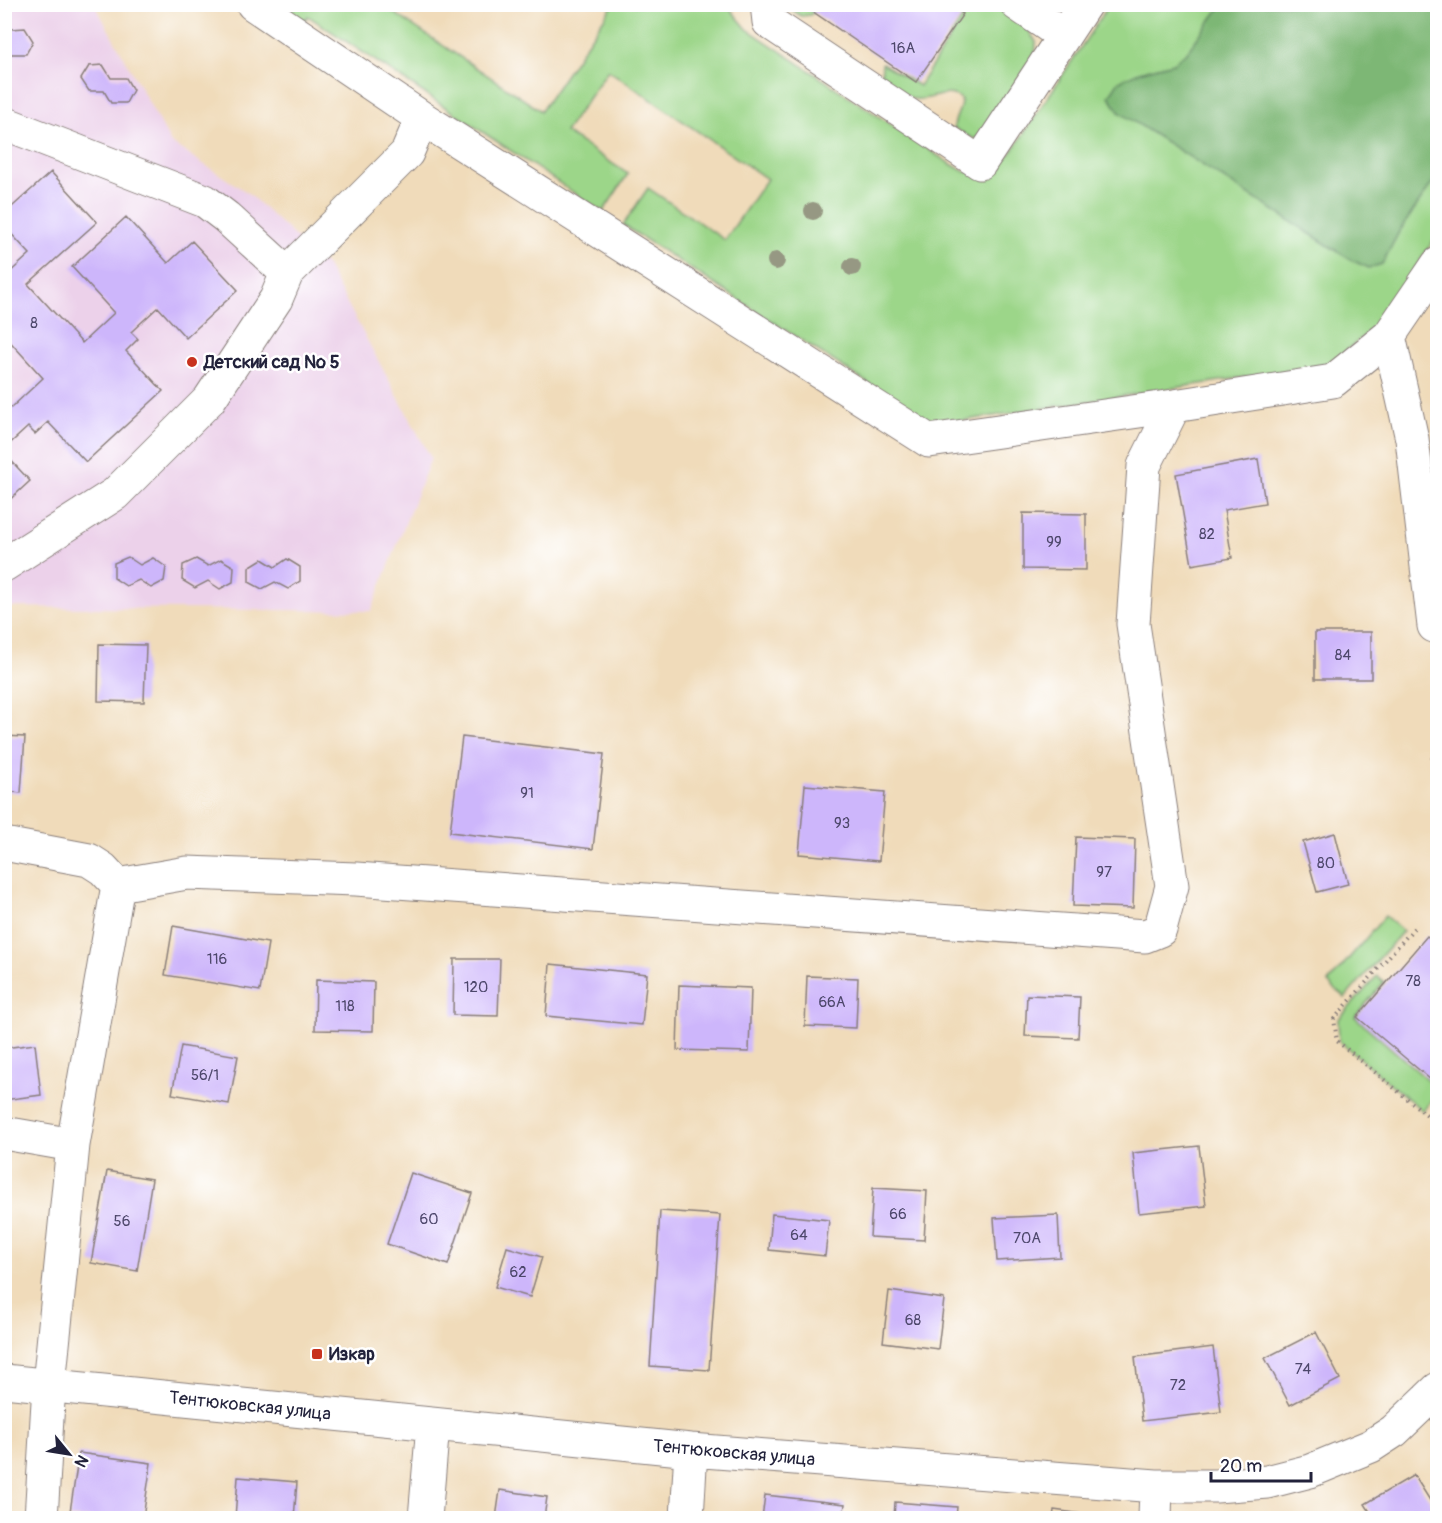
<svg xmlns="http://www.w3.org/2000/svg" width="1442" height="1523" font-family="Pangolin,sans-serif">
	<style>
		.built { fill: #ecd1ea }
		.green { fill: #9cd689; stroke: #5f7c62; stroke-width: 1.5 }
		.forest { fill: #7db775; stroke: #506c58; stroke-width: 1.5 }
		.building { fill: #cdb6fb }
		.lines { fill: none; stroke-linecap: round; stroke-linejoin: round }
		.minor-casing { stroke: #897e7a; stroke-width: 35 }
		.path { stroke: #897e7a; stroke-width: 4; stroke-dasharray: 1.5 4.5; stroke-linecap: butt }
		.minor { stroke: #fff; stroke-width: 33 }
		.tree { fill: #969883 }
		.poi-dot { fill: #c8321e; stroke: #fff; stroke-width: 2 }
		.labels { text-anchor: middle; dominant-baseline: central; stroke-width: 5; stroke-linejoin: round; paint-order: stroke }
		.number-label { font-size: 15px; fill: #4d476b }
		.poi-label { font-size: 18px; font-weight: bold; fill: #22223b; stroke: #fff; text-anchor: start }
		.street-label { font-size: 18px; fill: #22223b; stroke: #fff }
	</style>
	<rect width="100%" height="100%" fill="#fff"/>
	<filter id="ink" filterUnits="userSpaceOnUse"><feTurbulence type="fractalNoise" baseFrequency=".0167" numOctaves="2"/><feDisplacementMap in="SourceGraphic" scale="12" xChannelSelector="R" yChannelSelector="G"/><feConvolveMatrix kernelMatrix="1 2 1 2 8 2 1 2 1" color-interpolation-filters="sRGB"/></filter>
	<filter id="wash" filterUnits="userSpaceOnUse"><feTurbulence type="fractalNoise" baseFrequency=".008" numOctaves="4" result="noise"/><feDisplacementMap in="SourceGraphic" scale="24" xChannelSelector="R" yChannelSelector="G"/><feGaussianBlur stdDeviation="1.35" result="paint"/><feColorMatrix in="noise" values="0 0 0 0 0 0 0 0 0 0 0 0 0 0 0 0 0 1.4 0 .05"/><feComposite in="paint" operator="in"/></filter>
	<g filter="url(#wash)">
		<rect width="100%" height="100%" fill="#f0dbba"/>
		<path class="built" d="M 5,5 L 95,5 L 171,143 L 248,193 L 327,266 L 431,458 L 371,611 L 5,607 Z"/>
		<path class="green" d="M 277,5 L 382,5 L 541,111 L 613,5 L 727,5 L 747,29 L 949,163 L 965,172 L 998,165 L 1011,153 L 1109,5 L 1437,5 L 1437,235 L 1383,318 L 1364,336 L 1330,364 L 935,425 L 925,420 L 623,225 L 648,188 L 725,240 L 767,179 L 608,70 L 565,132 L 628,174 L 603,212 L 308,16 L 303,22 Z
			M 784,5 L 812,5 L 814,12 L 810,15 L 801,16 Z
			M 957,5 L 1004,5 L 1022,20 L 1036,42 L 1035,57 L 979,139 L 972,138 L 954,128 C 954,117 962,110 961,99 C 946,86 927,104 910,98 C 900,95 890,87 881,81 L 882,63 L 919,86 L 967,11 Z
			M 1385,916 L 1403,931 L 1345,998 L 1328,983 Z
			M 1377,976 L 1384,982 L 1355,1017 L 1437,1088 L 1437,1093 L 1423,1111 L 1339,1041 L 1338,1020 Z"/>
		<path class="forest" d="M 1431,4 L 1438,9 L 1437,176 L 1399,232 L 1382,264 L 1369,268 L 1351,260 L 1119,112 L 1109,96 L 1119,81 L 1139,72 L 1173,63 L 1187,52 L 1222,5 Z"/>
		<g id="blocks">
			<path class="building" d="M 812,4 L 949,4 L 963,14 L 916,82 L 809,9 Z
				M 5,19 L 11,29 L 25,28 L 33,41 L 26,54 L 11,54 L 5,43 Z
				M 103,65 L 111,78 L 126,78 L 133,90 L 126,103 L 111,103 L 104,91 L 89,91 L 81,79 L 89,66 Z
				M 51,172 L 97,222 L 28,284 L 82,343 L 114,313 L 72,267 L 126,217 L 168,263 L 192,241 L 238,290 L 186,338 L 158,307 L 131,332 L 138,339 L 126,351 L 163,391 L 86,462 L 48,422 L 35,434 L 28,427 L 5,448 L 5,401 L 11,408 L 43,378 L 4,335 L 4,272 L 7,275 L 30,254 L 4,226 L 4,214 Z
				M 4,453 L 30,481 L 4,505 Z
				M 1258,459 L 1265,503 L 1224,510 L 1232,558 L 1192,565 L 1176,474 Z
				M 1023,513 L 1086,514 L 1086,570 L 1023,569 Z
				M 128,557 L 140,565 L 153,558 L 166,567 L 164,581 L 151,588 L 139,580 L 126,586 L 114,578 L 114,563 Z
				M 196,559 L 208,566 L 221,559 L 234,567 L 233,582 L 220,589 L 208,581 L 195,588 L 182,580 L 183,565 Z
				M 262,559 L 275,567 L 287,559 L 300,567 L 300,581 L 288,589 L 275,582 L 262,589 L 249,582 L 249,567 Z
				M 1315,632 L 1371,632 L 1371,679 L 1315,679 Z
				M 99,644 L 146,645 L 144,702 L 98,701 Z
				M 4,736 L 25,737 L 21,793 L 4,791 Z
				M 462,737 L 604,754 L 593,849 L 450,832 Z
				M 1438,749 L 1438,763 L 1431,758 Z
				M 805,785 L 885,792 L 879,861 L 799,854 Z
				M 1335,833 L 1348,884 L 1317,892 L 1303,842 Z
				M 1076,837 L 1135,839 L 1133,908 L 1073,906 Z
				M 173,926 L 268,943 L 260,991 L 165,975 Z
				M 1427,936 L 1438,945 L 1438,1086 L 1357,1017 Z
				M 454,959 L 500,959 L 498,1016 L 453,1015 Z
				M 550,964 L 647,974 L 642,1025 L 546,1016 Z
				M 807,976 L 858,978 L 856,1028 L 805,1026 Z
				M 316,980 L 374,982 L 373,1031 L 315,1030 Z
				M 679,985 L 751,988 L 749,1052 L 677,1050 Z
				M 1027,995 L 1080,997 L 1078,1038 L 1025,1036 Z
				M 35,1044 L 41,1095 L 4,1100 L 4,1048 Z
				M 181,1046 L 238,1056 L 229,1104 L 172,1094 Z
				M 1199,1146 L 1206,1206 L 1139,1213 L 1133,1153 Z
				M 107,1171 L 152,1179 L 137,1271 L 91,1263 Z
				M 411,1173 L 472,1193 L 448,1265 L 387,1244 Z
				M 873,1188 L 927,1191 L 924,1240 L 870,1237 Z
				M 660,1211 L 720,1215 L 709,1370 L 650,1366 Z
				M 772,1214 L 829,1220 L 825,1256 L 769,1250 Z
				M 1058,1215 L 1060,1257 L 997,1261 L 994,1218 Z
				M 507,1247 L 542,1257 L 530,1297 L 495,1287 Z
				M 889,1291 L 944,1299 L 938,1349 L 883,1342 Z
				M 1316,1332 L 1340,1379 L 1290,1405 L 1265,1358 Z
				M 1213,1347 L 1221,1412 L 1142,1421 L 1135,1357 Z
				M 79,1453 L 151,1463 L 143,1518 L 69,1518 Z
				M 1414,1475 L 1438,1513 L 1438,1518 L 1374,1518 L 1365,1504 Z
				M 238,1477 L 297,1482 L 294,1518 L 235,1518 Z
				M 500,1490 L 547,1497 L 544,1518 L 496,1518 Z
				M 765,1495 L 845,1504 L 843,1518 L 762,1518 Z
				M 895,1502 L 957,1507 L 956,1518 L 894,1518 Z
				M 1054,1510 L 1103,1517 L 1103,1518 L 1053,1518 Z"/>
		</g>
	</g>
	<g filter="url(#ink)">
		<use href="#blocks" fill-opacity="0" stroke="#897e7a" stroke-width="1.5"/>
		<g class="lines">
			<defs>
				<path id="minor" d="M 253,4 L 422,118 L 929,441 L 1174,406 L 1333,381 L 1389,336 L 1438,264
					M 767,4 L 769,22 L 980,163 L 1085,4
					M 1017,4 L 1064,36
					M 4,123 L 205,201 L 226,217 L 287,273
					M 1389,336 L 1412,439 L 1434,626
					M 4,565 L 115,494 L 209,400 L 276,299 L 287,273 L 407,153 L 422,118
					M 4,844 L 89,860 L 103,869 L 118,885
					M 118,885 L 187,873 L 356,879 L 1145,936 L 1160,930 L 1172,886 L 1133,624 L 1144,466 L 1174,406
					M 4,1133 L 73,1145
					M 4,1381 L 691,1450 L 1156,1486 L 1216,1486 L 1267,1482 L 1310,1471 L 1371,1446 L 1394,1431 L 1438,1389
					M 41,1518 L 49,1385 L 73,1145 L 118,885
					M 425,1518 L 433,1425
					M 687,1518 L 691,1450
					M 1155,1518 L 1156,1486"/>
			</defs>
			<use href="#minor" class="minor-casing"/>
			<path class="path" d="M 1414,928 L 1334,1019 L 1337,1041 L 1438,1124"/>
			<use href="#minor" class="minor"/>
		</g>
		<g class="tree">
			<circle cx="813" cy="211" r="9"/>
			<circle cx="776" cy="261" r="9"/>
			<circle cx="852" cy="267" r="9"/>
		</g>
	</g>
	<g class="poi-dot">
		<circle cx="192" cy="362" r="6"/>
		<rect x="311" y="1348" width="12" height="12" rx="3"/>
	</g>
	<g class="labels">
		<g class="number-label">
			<text x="903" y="48">16А</text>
			<text x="34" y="323">8</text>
			<text x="1207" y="534">82</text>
			<text x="1054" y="542">99</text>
			<text x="1343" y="655">84</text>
			<text x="527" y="793">91</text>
			<text x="842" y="823">93</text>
			<text x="1326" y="863">80</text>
			<text x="1104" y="872">97</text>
			<text x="217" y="959">116</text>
			<text x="1413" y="981">78</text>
			<text x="476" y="987">120</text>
			<text x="832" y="1002">66А</text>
			<text x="345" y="1006">118</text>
			<text x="205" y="1075">56/1</text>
			<text x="898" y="1214">66</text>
			<text x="429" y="1219">60</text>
			<text x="122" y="1221">56</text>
			<text x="799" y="1235">64</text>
			<text x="1027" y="1238">70А</text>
			<text x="518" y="1272">62</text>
			<text x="913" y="1320">68</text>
			<text x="1303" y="1369">74</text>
			<text x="1178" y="1385">72</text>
		</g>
		<g class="poi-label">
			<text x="204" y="362">Детский сад № 5</text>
			<text x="329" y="1354">Изкар</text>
		</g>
		<g class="street-label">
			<text transform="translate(250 1406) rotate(6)">Тентюковская улица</text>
			<text transform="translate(734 1453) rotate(5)">Тентюковская улица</text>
		</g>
	</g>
	<rect width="1442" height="1523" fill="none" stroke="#fff" stroke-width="24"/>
	<g transform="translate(69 1454) rotate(120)" stroke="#ffffff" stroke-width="4.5" paint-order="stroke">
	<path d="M0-4.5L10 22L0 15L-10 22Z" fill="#22223b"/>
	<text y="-9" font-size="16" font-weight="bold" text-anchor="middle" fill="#22223b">N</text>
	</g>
	<path d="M1211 1472v9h100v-9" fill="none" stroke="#22223b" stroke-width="3"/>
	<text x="1220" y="1472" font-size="18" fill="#22223b" stroke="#ffffff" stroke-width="4.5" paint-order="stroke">20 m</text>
</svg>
